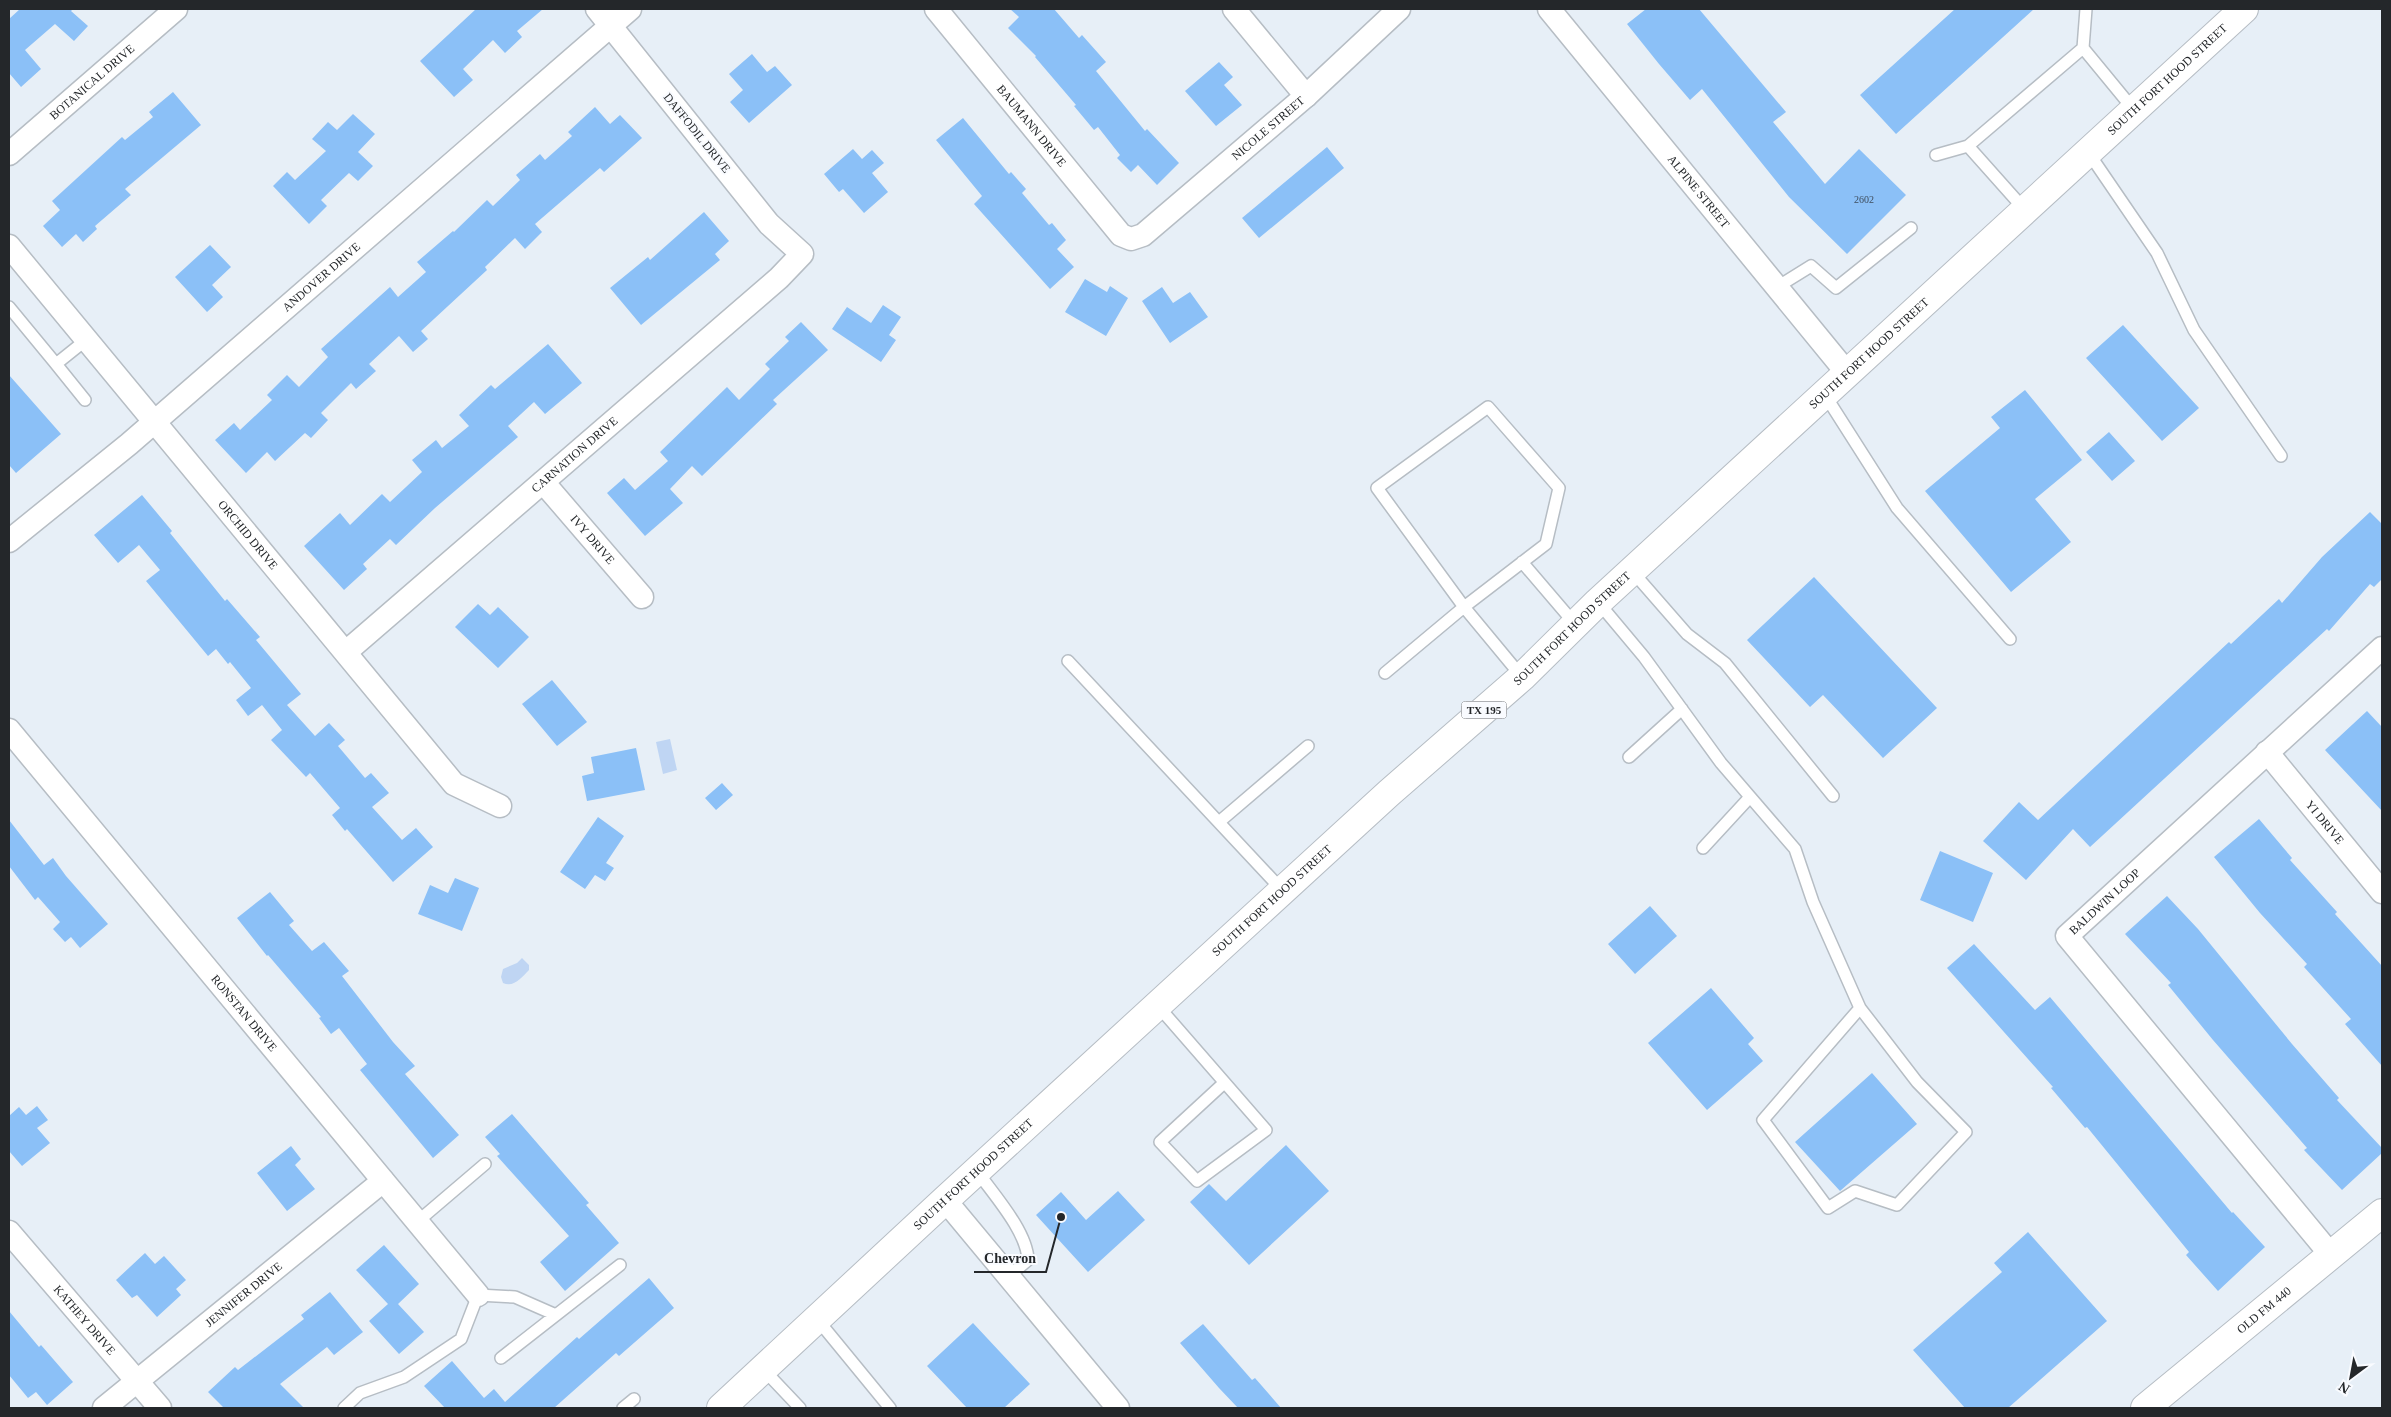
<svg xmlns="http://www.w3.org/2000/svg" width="2391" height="1417" font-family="Georgia,serif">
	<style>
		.water { fill: #bfd5f3 }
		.building { fill: #8bc0f7 }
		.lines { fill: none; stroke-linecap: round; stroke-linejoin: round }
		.lane-casing { stroke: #b6bdc4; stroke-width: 14 }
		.street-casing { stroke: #b6bdc4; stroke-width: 25 }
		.secondary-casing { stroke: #b6bdc4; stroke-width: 30 }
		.highway-casing { stroke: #b6bdc4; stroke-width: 30 }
		.lane { stroke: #fff; stroke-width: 11 }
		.street { stroke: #fff; stroke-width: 22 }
		.secondary { stroke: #fff; stroke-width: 28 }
		.highway { stroke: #fff; stroke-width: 28 }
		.labels { text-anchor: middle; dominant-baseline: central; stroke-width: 4; stroke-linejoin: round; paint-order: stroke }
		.number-label { font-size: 10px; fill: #3e4d5d }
		.shield { fill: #f9fbff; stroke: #64676a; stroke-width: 1 }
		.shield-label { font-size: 11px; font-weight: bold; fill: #24272a }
		.street-label { font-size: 12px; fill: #24272a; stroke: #f9fbff }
		.leader { fill: none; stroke: #24272a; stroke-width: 2 }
		.callout-dot { fill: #24272a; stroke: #f9fbff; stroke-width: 2 }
		.callout-label { font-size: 14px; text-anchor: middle; font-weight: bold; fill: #24272a; stroke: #f9fbff; stroke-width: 4; stroke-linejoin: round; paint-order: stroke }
	</style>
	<rect width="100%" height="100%" fill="#e7eff7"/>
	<path class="water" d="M 670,739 L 677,770 L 663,774 L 656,742 Z
		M 522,958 L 529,965 L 529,970 C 522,977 514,988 503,983 L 501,977 L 503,969 L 517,963 Z"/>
	<path class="building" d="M 20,9 L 73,9 L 71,11 L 88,26 L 74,41 L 55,24 L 25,50 L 41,69 L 21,87 L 9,73 L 9,19 Z
		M 476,9 L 543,9 L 517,31 L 522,37 L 505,53 L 493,40 L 463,69 L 473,80 L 454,97 L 420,61 Z
		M 1010,9 L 1054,9 L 1079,38 L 1082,35 L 1106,62 L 1096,71 L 1145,131 L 1147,129 L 1179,163 L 1157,185 L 1138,165 L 1131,172 L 1117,158 L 1120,155 L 1098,127 L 1094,130 L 1074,106 L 1076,105 L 1035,57 L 1036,56 L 1008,28 L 1019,17 Z
		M 1646,9 L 1699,9 L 1786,112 L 1773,122 L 1825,184 L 1859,149 L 1906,195 L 1847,254 L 1789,197 L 1702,89 L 1690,100 L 1659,64 L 1627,24 Z
		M 1955,9 L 2034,9 L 1896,134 L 1860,95 Z
		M 752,54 L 767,72 L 775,66 L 792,85 L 749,123 L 730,102 L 743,90 L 729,74 Z
		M 1219,62 L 1233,77 L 1224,85 L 1242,105 L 1216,126 L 1185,91 Z
		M 173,92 L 201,125 L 125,189 L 131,195 L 95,226 L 97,229 L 83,242 L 76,234 L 62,247 L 43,226 L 60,210 L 52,201 L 122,137 L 125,140 L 153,117 L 149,112 Z
		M 595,107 L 610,124 L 620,115 L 642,138 L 604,172 L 600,168 L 535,224 L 542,232 L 525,249 L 515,238 L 485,267 L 487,270 L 421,331 L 428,339 L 413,352 L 399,336 L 369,364 L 376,371 L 356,389 L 351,383 L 321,413 L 328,420 L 311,438 L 305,433 L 275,461 L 267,452 L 246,473 L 215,440 L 234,423 L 240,430 L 272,400 L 267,395 L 287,375 L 299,387 L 328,357 L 321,349 L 390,287 L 398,297 L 426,272 L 417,262 L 453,231 L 454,232 L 487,200 L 493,206 L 520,180 L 516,175 L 540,154 L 545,160 L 572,136 L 568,132 Z
		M 353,114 L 375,134 L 358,152 L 373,166 L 358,181 L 349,173 L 321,200 L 327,206 L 309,224 L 273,186 L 287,172 L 295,180 L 326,151 L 312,139 L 328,122 L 337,130 Z
		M 963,118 L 1009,174 L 1011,172 L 1026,189 L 1022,193 L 1049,225 L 1052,223 L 1066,240 L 1057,249 L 1074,267 L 1050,289 L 974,204 L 982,196 L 936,140 Z
		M 1327,147 L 1344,168 L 1259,238 L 1242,218 Z
		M 853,149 L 862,159 L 872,150 L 884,163 L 872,173 L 888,192 L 864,213 L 843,189 L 839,192 L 824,174 Z
		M 704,212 L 729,241 L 715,254 L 720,260 L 641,325 L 610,288 L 648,257 L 650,260 Z
		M 210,245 L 231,267 L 212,285 L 223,297 L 207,312 L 175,277 Z
		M 1085,279 L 1107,292 L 1110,286 L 1128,298 L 1106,336 L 1065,312 Z
		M 1162,287 L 1173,303 L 1190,292 L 1208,317 L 1170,343 L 1142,301 Z
		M 883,305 L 901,317 L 889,335 L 896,340 L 881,362 L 832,329 L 847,307 L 871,323 Z
		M 801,322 L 828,350 L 773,400 L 777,404 L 702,476 L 692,466 L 670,489 L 683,503 L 645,536 L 607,493 L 624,478 L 635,490 L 668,461 L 660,452 L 727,387 L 739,400 L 770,369 L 765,364 L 789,341 L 785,337 Z
		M 2123,325 L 2199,408 L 2162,441 L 2086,358 Z
		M 548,344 L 582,383 L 545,414 L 534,402 L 508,426 L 518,437 L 435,508 L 396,545 L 390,539 L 363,564 L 367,569 L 344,590 L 304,546 L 340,513 L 350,525 L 382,494 L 390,502 L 422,472 L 412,460 L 436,440 L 442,448 L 469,426 L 459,415 L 491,385 L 495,389 Z
		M 9,375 L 61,434 L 16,473 L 9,465 Z
		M 2025,390 L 2082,460 L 2035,499 L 2071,542 L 2011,592 L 1925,491 L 2000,428 L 1991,417 Z
		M 2109,432 L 2135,461 L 2112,481 L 2086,452 Z
		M 142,495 L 172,531 L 170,533 L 225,601 L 227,599 L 260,637 L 256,640 L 301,694 L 287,705 L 315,736 L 329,723 L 345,740 L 338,746 L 365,778 L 371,773 L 389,793 L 372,807 L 402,840 L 416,828 L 433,847 L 393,882 L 347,829 L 345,831 L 332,815 L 340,808 L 310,773 L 306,777 L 271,740 L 282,730 L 262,705 L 248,716 L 236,700 L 251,688 L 230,662 L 228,664 L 216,649 L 208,656 L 146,581 L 160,570 L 139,545 L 118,563 L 94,535 Z
		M 2370,512 L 2382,524 L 2382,579 L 2374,587 L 2370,584 L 2329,631 L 2327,629 L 2090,847 L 2073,829 L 2026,880 L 1983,841 L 2019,802 L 2038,820 L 2229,642 L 2231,644 L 2279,599 L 2282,603 L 2322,557 Z
		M 1814,577 L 1937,708 L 1883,758 L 1823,695 L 1810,707 L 1747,640 Z
		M 478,604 L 490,615 L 498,607 L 529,637 L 498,668 L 455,627 Z
		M 552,680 L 587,722 L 557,746 L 522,704 Z
		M 2367,711 L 2382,727 L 2382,811 L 2325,750 Z
		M 636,748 L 645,790 L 587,801 L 582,776 L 594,773 L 591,757 Z
		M 722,783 L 733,795 L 716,810 L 705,798 Z
		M 598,817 L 624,836 L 606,863 L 614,868 L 605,881 L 595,875 L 585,889 L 560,872 Z
		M 2259,819 L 2292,858 L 2290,860 L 2337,912 L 2335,914 L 2382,966 L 2382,1066 L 2345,1024 L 2351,1019 L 2304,967 L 2307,964 L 2260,913 L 2214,857 Z
		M 9,820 L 44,865 L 53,858 L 66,876 L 108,924 L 80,948 L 71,937 L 65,942 L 53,929 L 60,922 L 38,897 L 35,900 L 9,866 Z
		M 1940,851 L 1993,873 L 1973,922 L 1920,900 Z
		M 455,878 L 479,888 L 462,931 L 418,914 L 430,885 L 448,893 Z
		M 270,892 L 294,921 L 289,925 L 312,951 L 324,942 L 349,971 L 342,976 L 393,1042 L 415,1066 L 405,1074 L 459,1135 L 433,1158 L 360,1070 L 367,1064 L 339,1028 L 331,1034 L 319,1018 L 321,1017 L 268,955 L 267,956 L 237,918 Z
		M 2167,896 L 2198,929 L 2292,1044 L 2339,1098 L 2337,1100 L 2382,1148 L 2382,1153 L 2342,1190 L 2304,1150 L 2307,1148 L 2213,1040 L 2168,985 L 2171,983 L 2125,934 Z
		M 1650,906 L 1677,936 L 1635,974 L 1608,944 Z
		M 1974,944 L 2035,1010 L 2050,997 L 2232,1213 L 2233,1212 L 2265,1247 L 2218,1291 L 2186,1255 L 2189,1252 L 2087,1127 L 2085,1128 L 2051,1088 L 2053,1087 L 1947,968 Z
		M 1711,988 L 1754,1038 L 1748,1044 L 1763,1061 L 1707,1110 L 1648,1043 Z
		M 1872,1073 L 1917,1124 L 1840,1191 L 1795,1142 Z
		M 37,1106 L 48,1120 L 37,1128 L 50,1143 L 22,1166 L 9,1151 L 9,1116 L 19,1107 L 26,1115 Z
		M 512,1114 L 589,1203 L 586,1205 L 619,1243 L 565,1291 L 540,1262 L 569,1236 L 497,1156 L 500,1154 L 485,1137 Z
		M 1286,1145 L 1329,1191 L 1249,1265 L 1190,1202 L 1209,1184 L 1226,1201 Z
		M 291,1146 L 301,1159 L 295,1165 L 315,1189 L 287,1211 L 257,1173 Z
		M 1118,1191 L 1145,1220 L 1088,1272 L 1036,1215 L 1061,1192 L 1086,1220 Z
		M 2028,1232 L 2107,1321 L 2008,1408 L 1965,1408 L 1913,1350 L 2002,1272 L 1994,1263 Z
		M 384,1245 L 419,1284 L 398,1304 L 424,1332 L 399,1354 L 369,1321 L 388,1304 L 356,1270 Z
		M 145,1253 L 155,1264 L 164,1256 L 186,1280 L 176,1289 L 181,1295 L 157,1317 L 137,1295 L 132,1298 L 116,1280 Z
		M 649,1278 L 674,1308 L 619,1356 L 616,1353 L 554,1408 L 445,1408 L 424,1386 L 452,1361 L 484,1398 L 494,1389 L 505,1402 L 577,1337 L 579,1339 Z
		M 330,1292 L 363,1332 L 334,1355 L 327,1347 L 280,1384 L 304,1408 L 224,1408 L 208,1392 L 235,1367 L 238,1370 L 304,1319 L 301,1315 Z
		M 9,1311 L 39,1347 L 41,1345 L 73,1382 L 47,1405 L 36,1392 L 28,1398 L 9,1375 Z
		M 973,1323 L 1030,1384 L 1004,1408 L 967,1408 L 927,1366 Z
		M 1203,1324 L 1252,1380 L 1255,1378 L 1281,1408 L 1238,1408 L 1219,1388 L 1180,1343 Z"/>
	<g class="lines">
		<defs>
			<path id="lane" d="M 2083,48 L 2086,9
				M 2088,152 L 2157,253 L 2194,330 L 2281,456
				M 1936,155 L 1968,146
				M 2025,210 L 1968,146 L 2083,48 L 2134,110
				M 1777,287 L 1811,266 L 1836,288 L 1911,228
				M 9,307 L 56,364 L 86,340
				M 56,364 L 85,400
				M 1825,395 L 1897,508 L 2010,639
				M 1488,407 L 1559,488 L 1546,544 L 1464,607 L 1377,488 Z
				M 1522,562 L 1575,624
				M 1632,571 L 1687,634 L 1725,663 L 1833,796
				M 1598,602 L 1644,657 L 1721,763 L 1795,849 L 1813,902 L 1860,1008 L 1917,1082 L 1966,1132 L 1897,1205 L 1855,1191 L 1828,1208 L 1763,1120 L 1860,1008
				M 1068,661 L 1283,891
				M 1385,673 L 1464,607 L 1522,677
				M 1629,757 L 1682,709
				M 1219,822 L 1308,746
				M 1703,848 L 1750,797
				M 1158,1006 L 1266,1130 L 1197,1181 L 1160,1142 L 1224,1083
				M 977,1171 C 993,1194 1027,1231 1028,1260 L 1009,1276
				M 417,1222 L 485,1164
				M 817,1319 L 890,1408
				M 501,1358 L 620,1265
				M 764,1370 L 800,1408
				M 344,1408 L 360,1393 L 404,1377 L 461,1339 L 478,1295 L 515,1297 L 556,1315
				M 623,1408 L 634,1399"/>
			<g id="street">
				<path id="s1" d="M 936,9 L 1121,235 L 1131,239 L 1143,235 L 1306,96 L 1399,9"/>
				<path d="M 1234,9 L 1306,96"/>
				<path id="s2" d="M 1549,9 L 1848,374"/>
				<path id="s3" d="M 9,154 L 176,9"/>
				<path id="s4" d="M 9,246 L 454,784 L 500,806"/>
				<path id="s5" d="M 543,482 L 642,597"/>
				<path id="s6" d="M 9,541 L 129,444 L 630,9"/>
				<path id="s7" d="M 346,652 L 779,278 L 802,254 L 769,224 L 597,9"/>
				<path id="s8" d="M 9,730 L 478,1295"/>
				<path id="s9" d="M 2267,752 L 2382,892"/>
				<path d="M 945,1200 L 1118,1408"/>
				<path id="s10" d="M 9,1232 L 160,1408"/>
				<path id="s11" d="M 2331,1255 L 2067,936 L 2382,648"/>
				<path id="s12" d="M 104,1408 L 383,1181"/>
			</g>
			<g id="secondary">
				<path id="s13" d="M 2145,1408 L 2382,1213"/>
			</g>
			<g id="highway">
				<path id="s14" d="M 721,1408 L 945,1200 L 1389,793 L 1522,677 L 1598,602 L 2244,9"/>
			</g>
		</defs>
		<use href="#lane" class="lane-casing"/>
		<use href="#street" class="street-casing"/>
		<use href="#secondary" class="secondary-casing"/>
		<use href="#highway" class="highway-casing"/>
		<use href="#lane" class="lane"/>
		<use href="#street" class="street"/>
		<use href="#secondary" class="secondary"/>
		<use href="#highway" class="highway"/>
	</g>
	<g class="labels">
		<g class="number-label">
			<text x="1864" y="199">2602</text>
		</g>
		<rect class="shield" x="1461.5" y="701.5" width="45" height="17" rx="4"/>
		<g class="shield-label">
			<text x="1484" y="710">TX 195</text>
		</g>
		<g class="street-label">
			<text stroke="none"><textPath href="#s14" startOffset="1964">SOUTH FORT HOOD STREET</textPath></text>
			<text stroke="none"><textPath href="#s3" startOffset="110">BOTANICAL DRIVE</textPath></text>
			<text stroke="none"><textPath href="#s1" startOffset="151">BAUMANN DRIVE</textPath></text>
			<text stroke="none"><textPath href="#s1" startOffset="480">NICOLE STREET</textPath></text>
			<text transform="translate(697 133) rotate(51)">DAFFODIL DRIVE</text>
			<text stroke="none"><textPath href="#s2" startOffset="236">ALPINE STREET</textPath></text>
			<text stroke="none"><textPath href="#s6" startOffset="409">ANDOVER DRIVE</textPath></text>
			<text stroke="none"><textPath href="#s14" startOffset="1559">SOUTH FORT HOOD STREET</textPath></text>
			<text stroke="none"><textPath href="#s7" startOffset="302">CARNATION DRIVE</textPath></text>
			<text stroke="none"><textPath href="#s4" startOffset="375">ORCHID DRIVE</textPath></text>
			<text stroke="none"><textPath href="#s5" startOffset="76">IVY DRIVE</textPath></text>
			<text stroke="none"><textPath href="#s14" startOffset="1154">SOUTH FORT HOOD STREET</textPath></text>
			<text stroke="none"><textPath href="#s9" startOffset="91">YI DRIVE</textPath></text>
			<text stroke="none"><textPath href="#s14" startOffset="749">SOUTH FORT HOOD STREET</textPath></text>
			<text stroke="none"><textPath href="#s11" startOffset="465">BALDWIN LOOP</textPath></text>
			<text stroke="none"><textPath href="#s8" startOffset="368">RONSTAN DRIVE</textPath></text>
			<text stroke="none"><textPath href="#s14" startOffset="344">SOUTH FORT HOOD STREET</textPath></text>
			<text stroke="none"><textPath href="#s12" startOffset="180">JENNIFER DRIVE</textPath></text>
			<text stroke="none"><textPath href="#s13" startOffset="154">OLD FM 440</textPath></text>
			<text stroke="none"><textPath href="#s10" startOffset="116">KATHEY DRIVE</textPath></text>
		</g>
	</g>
	<path class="leader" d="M1061 1217L1046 1272H974"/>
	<circle class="callout-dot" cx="1061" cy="1217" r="5"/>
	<g class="callout-label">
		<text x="1010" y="1263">Chevron</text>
	</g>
	<rect width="2391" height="1417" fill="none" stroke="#24272a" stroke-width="20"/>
	<g transform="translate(2351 1377) rotate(212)" stroke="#f9fbff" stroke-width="4" paint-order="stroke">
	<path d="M0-4L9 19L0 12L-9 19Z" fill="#24272a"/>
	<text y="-8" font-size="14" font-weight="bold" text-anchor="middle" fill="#24272a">N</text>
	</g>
</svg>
